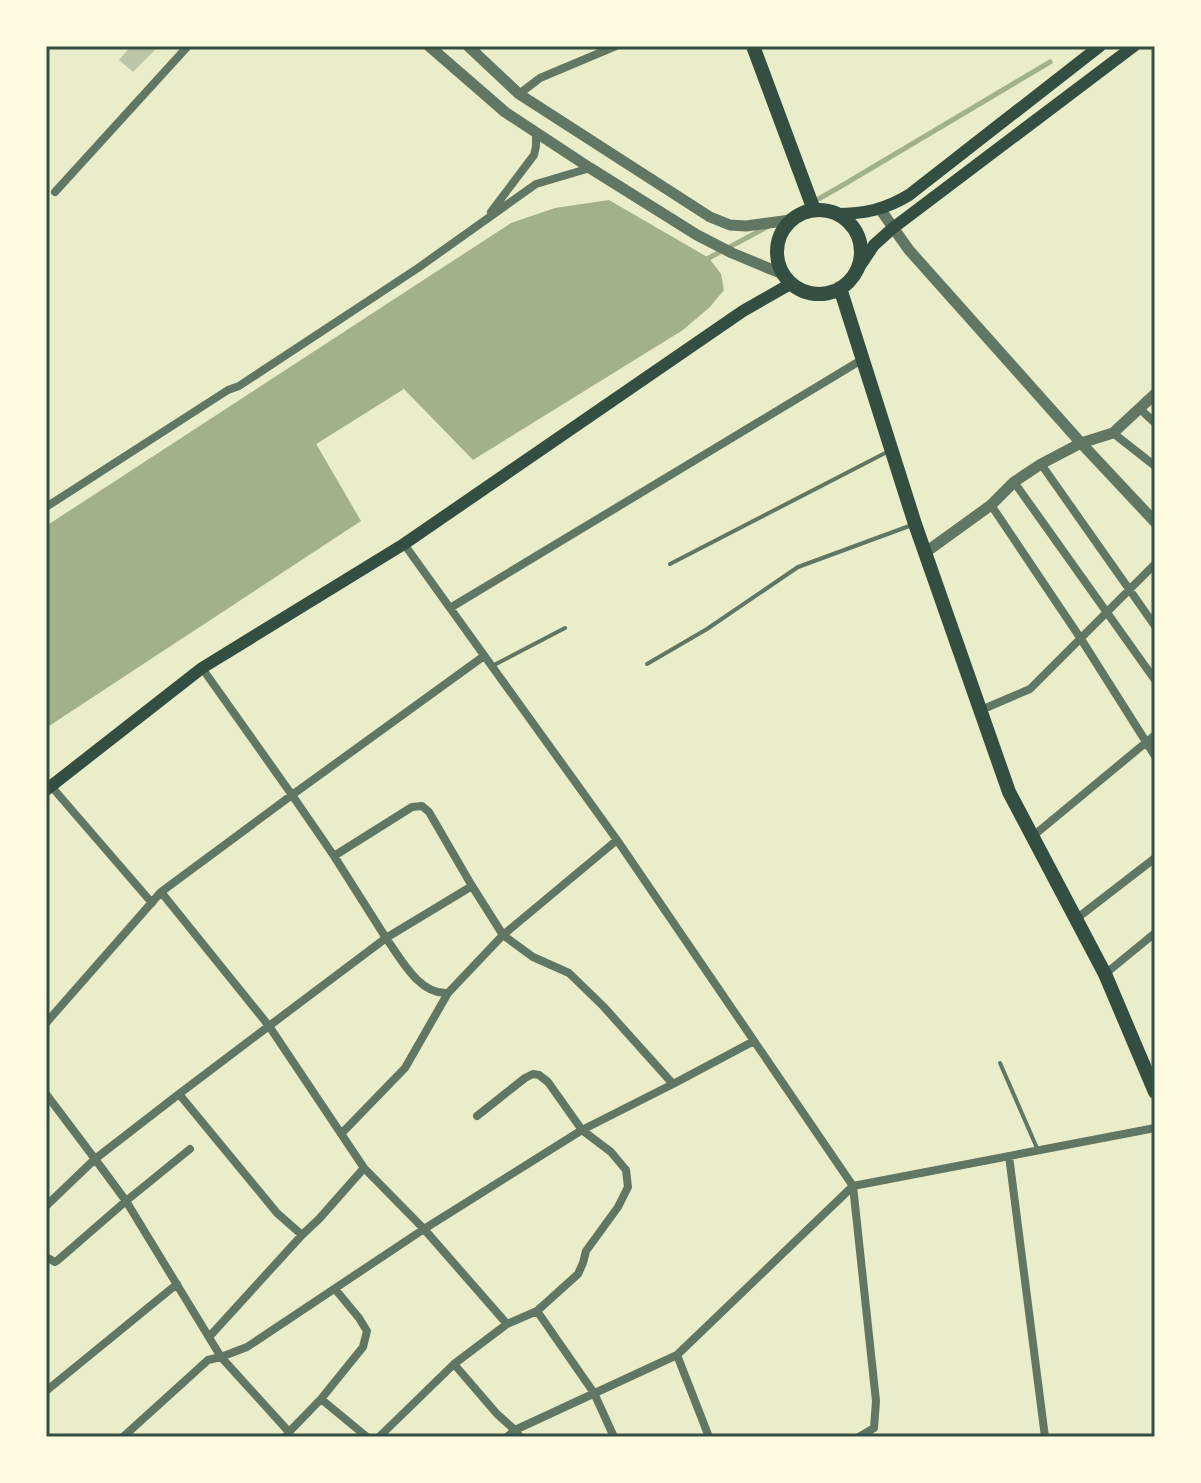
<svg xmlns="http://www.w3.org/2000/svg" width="1201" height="1483" font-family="Mulish,sans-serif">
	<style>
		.water { fill: #a3b18a }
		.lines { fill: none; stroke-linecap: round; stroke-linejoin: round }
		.stream { stroke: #a3b18a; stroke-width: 5 }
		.building { fill: #bcc5a7 }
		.service { stroke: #617663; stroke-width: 4 }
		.minor { stroke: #617663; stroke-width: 8 }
		.tertiary { stroke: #617663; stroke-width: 11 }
		.secondary { stroke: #344e41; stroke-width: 12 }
		.primary { stroke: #344e41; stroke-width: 14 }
		.neatline { fill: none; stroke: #344e41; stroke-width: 3 }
	</style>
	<rect width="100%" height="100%" fill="#e9edc9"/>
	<path class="water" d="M 609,200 L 709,258 L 721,274 L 724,290 L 710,307 L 683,330 L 473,460 L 402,387 L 315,442 L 361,521 L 46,728 L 46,526 L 511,223 L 555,208 Z"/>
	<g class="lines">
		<path class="stream" d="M 787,217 L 843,185 L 1050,62
			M 705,260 L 767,227
			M 315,442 L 401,388"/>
	</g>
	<path class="building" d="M 131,46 L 159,46 L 133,72 L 119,60 Z"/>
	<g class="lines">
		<path class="service" d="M 670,564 L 889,451
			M 647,664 L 707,629 L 798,567 L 912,525
			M 494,665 L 565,628
			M 1000,1063 L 1037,1148"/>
		<path class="minor" d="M 519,94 L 540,78 L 616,46
			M 55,192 L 188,46
			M 491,212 L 534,155 L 536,146 L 536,132
			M 1139,408 L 1155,423
			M 1113,433 L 1155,466
			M 1041,464 L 1155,626
			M 1014,482 L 1155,680
			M 991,505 L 1081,639 L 1155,756
			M 46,507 L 228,390 L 239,386 L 418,268 L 536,184 L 590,168
			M 404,544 L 617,840 L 853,1186 L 1155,1128
			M 450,608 L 863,359
			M 202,668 L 292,795 L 484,656
			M 981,710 L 1030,689 L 1155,564
			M 51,786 L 152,903
			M 1033,836 L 1155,735
			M 334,856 L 412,807 L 422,806 L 429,812 L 472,886 L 503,935 L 533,957 L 569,973 L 603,1006 L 673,1084 L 754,1041
			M 472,886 L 386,938 C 401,959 419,995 448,993 L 503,935 L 617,840
			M 1076,919 L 1155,858
			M 1105,974 L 1155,933
			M 46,1023 L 161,892 L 292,795 L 334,856 L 386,938 L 269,1026 L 364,1168 L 424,1229 L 582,1130 L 673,1084
			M 46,1094 L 95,1159 L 179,1094 L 269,1026 L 161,892
			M 179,1094 L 277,1213 L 302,1235 L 319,1219 L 364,1168
			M 477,1116 L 525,1078 L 533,1074 L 539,1075 L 548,1082 L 582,1130 L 611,1152 L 626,1170 L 628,1187 L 618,1207 L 586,1251 L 583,1263 L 578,1274 L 537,1311
			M 341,1134 L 405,1068 L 448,993
			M 1009,1156 L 1045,1437
			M 46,1206 L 95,1159 L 126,1201 L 221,1357 L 247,1347 L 424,1229 L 507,1324
			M 46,1257 L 55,1262 L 58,1260 L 126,1201 L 190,1149
			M 209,1337 L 302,1235
			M 677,1355 L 709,1437
			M 454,1364 L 507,1324 L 537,1311 L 594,1393 L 614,1437
			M 46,1391 L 177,1284
			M 321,1399 L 363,1347 L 367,1331 L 359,1318 L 335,1289
			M 289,1432 L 321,1399 L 367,1437
			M 123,1437 L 208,1360 L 221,1357 L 289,1432 L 285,1437
			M 379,1437 L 454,1364 L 497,1414 L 515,1430 L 520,1437
			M 507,1437 L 515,1430 L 677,1355 L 853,1186 L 876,1401 L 874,1428 L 859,1437"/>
		<path class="tertiary" d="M 429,46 L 505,112 L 590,168 L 697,235 L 732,253 L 785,275
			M 468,46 L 519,94 L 710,217 L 730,225 L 746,226 L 791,220
			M 880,209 L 909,250 L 1081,443 L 1155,522
			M 926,552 L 991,505 L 1014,482 L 1041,464 L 1081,443 L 1113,433 L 1155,394"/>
		<path class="secondary" d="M 837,214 C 865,214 886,209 909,195 L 1100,46
			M 858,269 L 874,245 L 893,228 L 1134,46
			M 46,790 L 202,668 L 404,544 L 743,311 L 792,283"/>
		<path class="primary" d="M 753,46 L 814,210
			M777 252a42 42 0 1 1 84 0a42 42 0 1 1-84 0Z
			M 840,288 L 915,524 L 1009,792 L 1105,974 L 1155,1092"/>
	</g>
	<rect width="1201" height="1483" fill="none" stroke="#fefae0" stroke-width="96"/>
	<rect x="48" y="48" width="1105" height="1387" class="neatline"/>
</svg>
